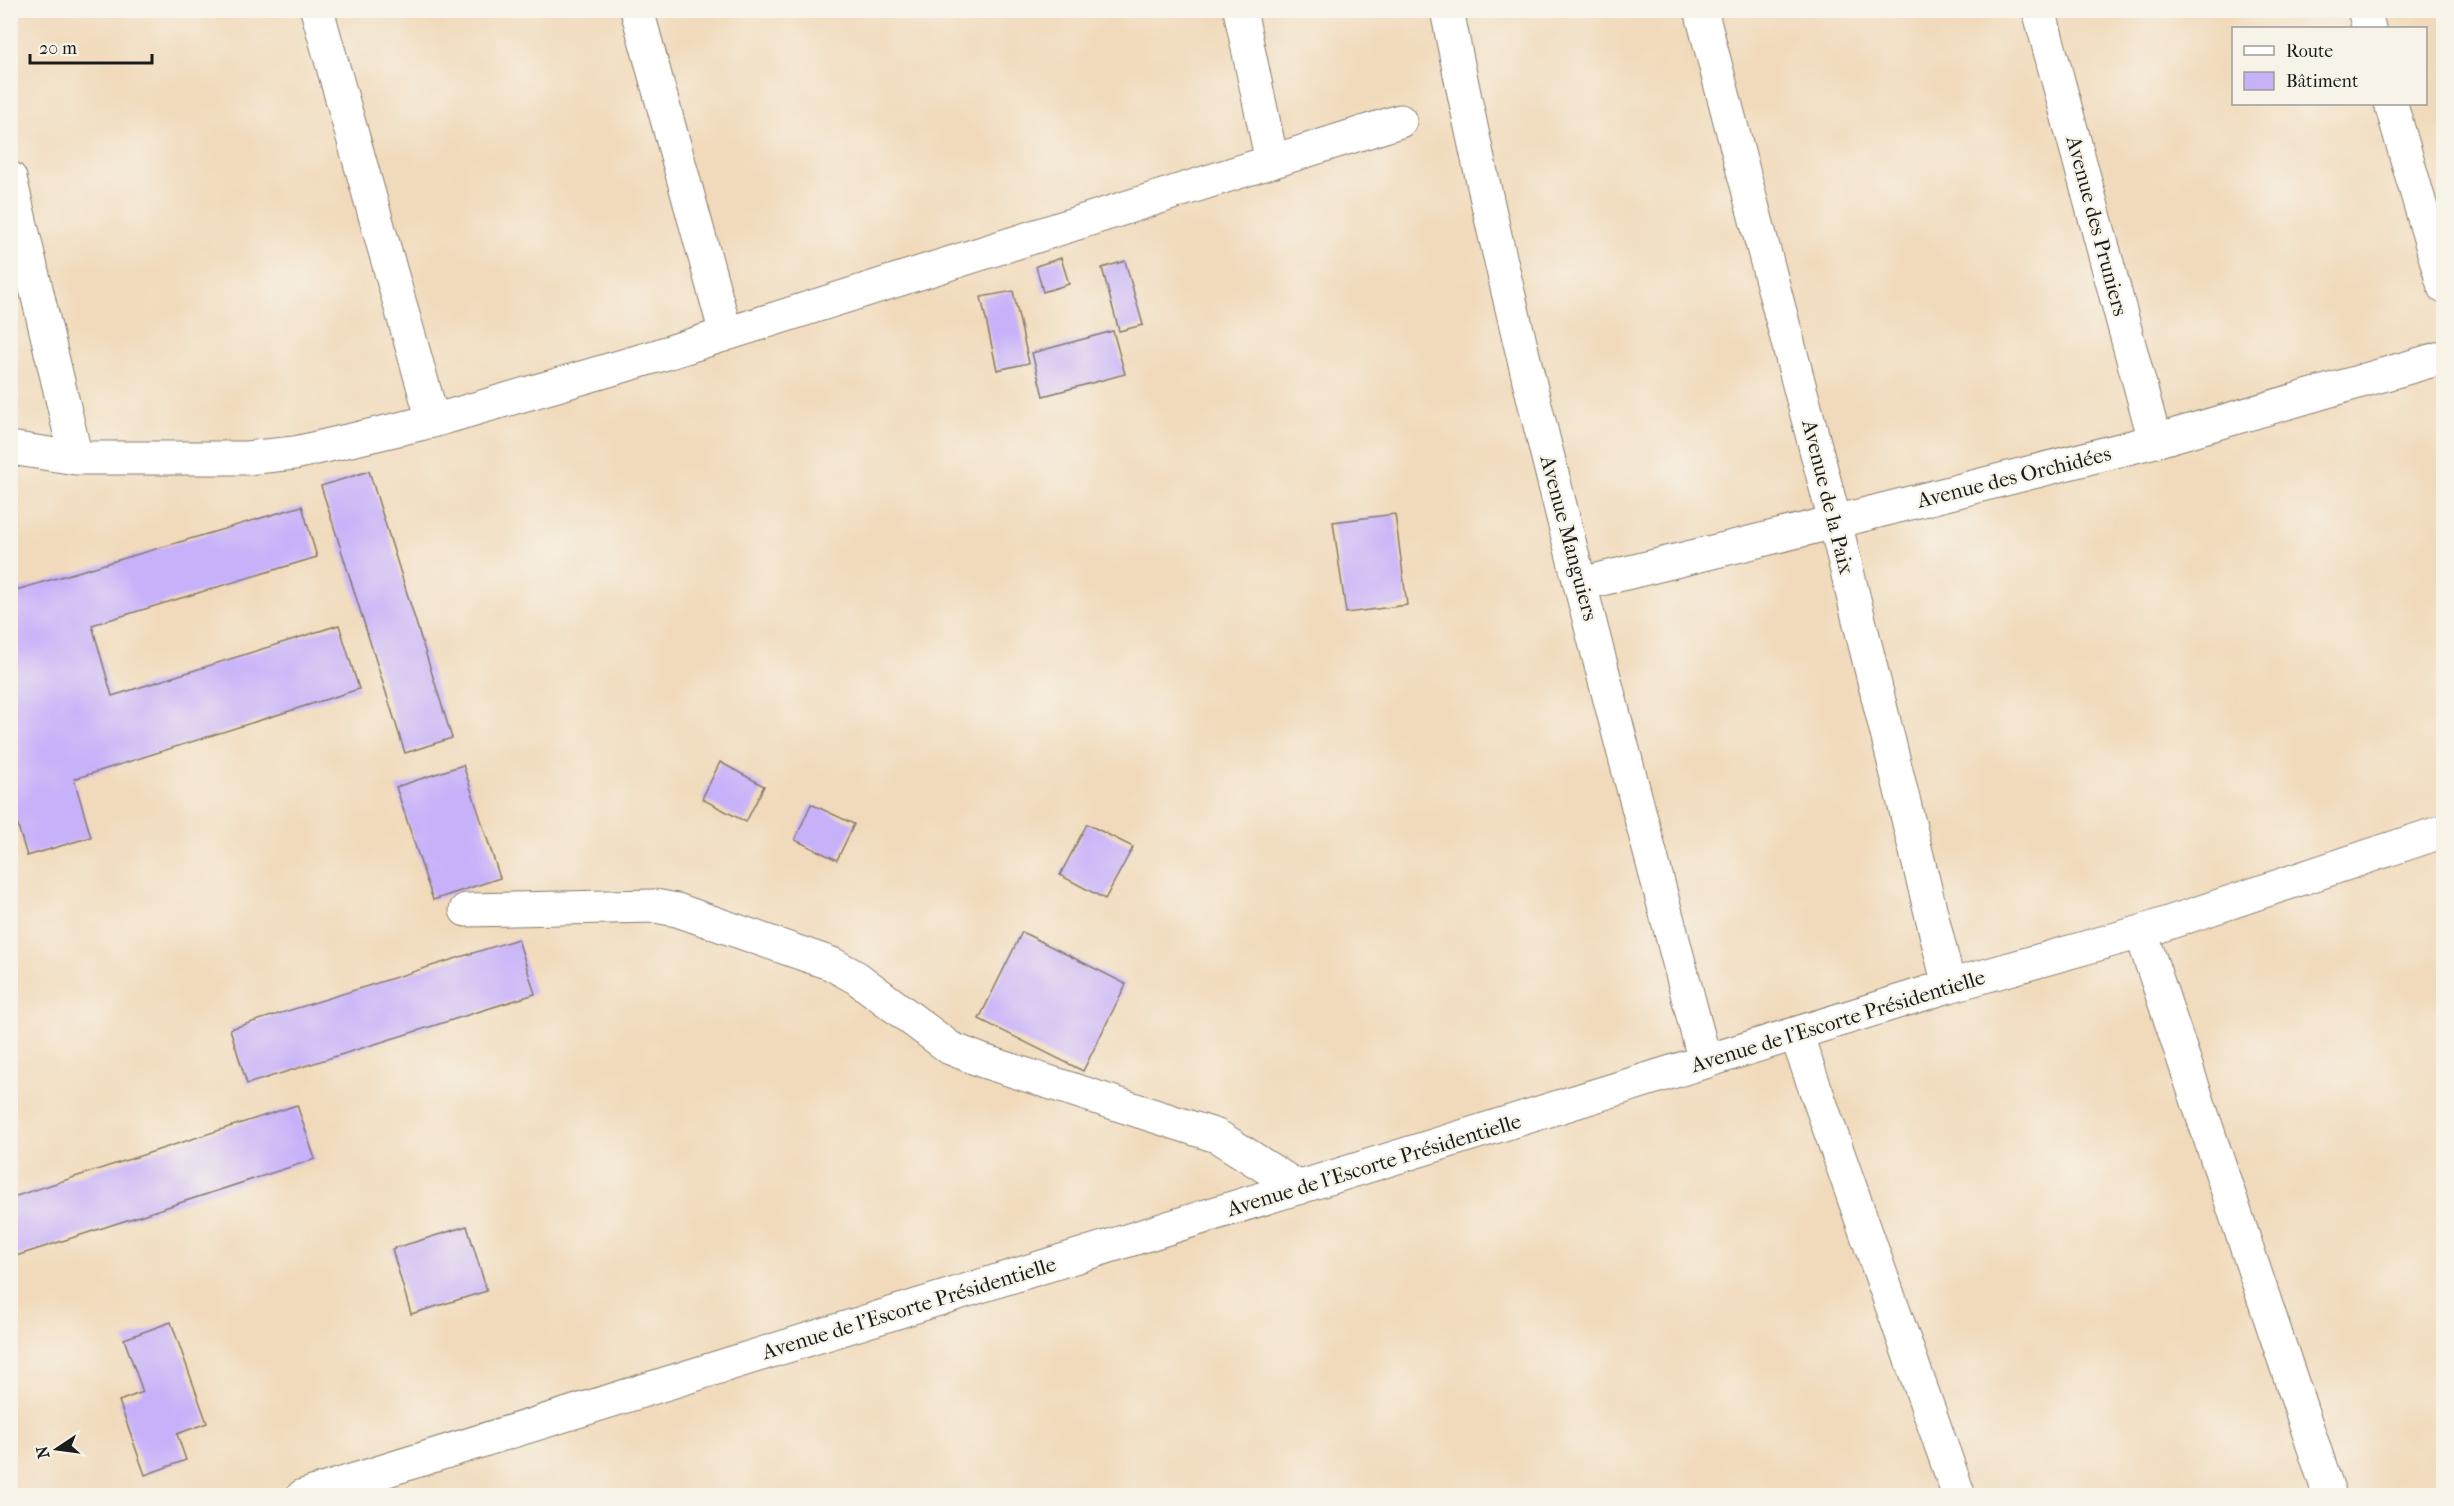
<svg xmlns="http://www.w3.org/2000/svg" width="2454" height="1506" font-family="'IM FELL French Canon',serif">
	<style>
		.building { fill: #c7b1f9 }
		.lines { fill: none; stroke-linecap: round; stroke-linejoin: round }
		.minor-casing { stroke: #867b6c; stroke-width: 35 }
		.minor { stroke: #fff; stroke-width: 33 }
		.labels { text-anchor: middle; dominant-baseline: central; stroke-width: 4.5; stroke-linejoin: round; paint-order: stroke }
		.street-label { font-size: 21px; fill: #1c1c1c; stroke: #f7f3e8 }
	</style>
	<rect width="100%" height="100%" fill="#f7f3e8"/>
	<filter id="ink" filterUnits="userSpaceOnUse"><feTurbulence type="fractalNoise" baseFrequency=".0167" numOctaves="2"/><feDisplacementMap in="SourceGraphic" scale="12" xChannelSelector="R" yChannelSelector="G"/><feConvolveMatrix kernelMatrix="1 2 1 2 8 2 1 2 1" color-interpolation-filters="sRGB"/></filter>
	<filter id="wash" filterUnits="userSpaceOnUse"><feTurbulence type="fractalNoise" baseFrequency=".008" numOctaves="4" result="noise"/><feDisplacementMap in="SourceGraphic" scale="24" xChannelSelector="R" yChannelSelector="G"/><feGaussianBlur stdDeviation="1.35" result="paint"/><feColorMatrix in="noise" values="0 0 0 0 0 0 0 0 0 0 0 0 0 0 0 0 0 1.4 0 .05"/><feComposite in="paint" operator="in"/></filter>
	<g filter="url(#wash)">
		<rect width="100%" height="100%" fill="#f1dabb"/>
		<g id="blocks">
			<path class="building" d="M 1061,258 L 1069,284 L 1043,292 L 1036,266 Z
				M 1125,261 L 1143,325 L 1119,331 L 1102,268 Z
				M 1013,291 L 1029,363 L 997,370 L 981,297 Z
				M 1113,331 L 1125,374 L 1043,396 L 1032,353 Z
				M 369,471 L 452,738 L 405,753 L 321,486 Z
				M 302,506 L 317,557 L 92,625 L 112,696 L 339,625 L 359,689 L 74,779 L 91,837 L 27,856 L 10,800 L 10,572 L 16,590 Z
				M 1395,514 L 1407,605 L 1346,613 L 1333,522 Z
				M 720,762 L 764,786 L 746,822 L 702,799 Z
				M 463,765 L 500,878 L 433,900 L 396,787 Z
				M 811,804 L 854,824 L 837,860 L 795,840 Z
				M 1087,824 L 1133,847 L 1105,899 L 1060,875 Z
				M 1022,932 L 1126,984 L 1083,1071 L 979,1019 Z
				M 518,939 L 535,994 L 247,1084 L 230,1029 Z
				M 297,1105 L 315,1159 L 10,1258 L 10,1198 Z
				M 467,1226 L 487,1291 L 411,1314 L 392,1249 Z
				M 171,1322 L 207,1423 L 177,1434 L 186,1460 L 145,1475 L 119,1401 L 143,1392 L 124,1339 Z"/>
		</g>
	</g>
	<g filter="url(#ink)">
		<use href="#blocks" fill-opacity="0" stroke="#867b6c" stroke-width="1.5"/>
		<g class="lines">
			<defs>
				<path id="minor" d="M 317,10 L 433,421
					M 637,10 L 726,334
					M 1240,10 L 1272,162
					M 1447,10 C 1517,365 1614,712 1705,1062
					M 1701,10 L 1835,522 L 1949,986
					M 2039,10 L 2155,441
					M 2364,10 L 2369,28
					M 2391,104 L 2444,287
					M 10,178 L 76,458
					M 10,448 L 76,458 L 246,458 L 295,453 L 433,421 L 657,356 L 1400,121
					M 1581,584 L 1835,522 L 2155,441 L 2444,357
					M 466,910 L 655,906 L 677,910 L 832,964 L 857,978 L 950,1048 L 983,1061 L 1217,1136 L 1299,1188
					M 2141,932 L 2330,1496
					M 1796,1034 L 1959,1496
					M 303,1496 L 1949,986 L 2141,932 L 2444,831"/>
			</defs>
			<use href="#minor" class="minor-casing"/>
			<use href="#minor" class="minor"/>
		</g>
	</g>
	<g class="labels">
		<g class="street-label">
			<text transform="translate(2097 226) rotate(75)">Avenue des Pruniers</text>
			<text transform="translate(2014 477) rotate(-14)">Avenue des Orchidées</text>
			<text transform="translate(1828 497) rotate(76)">Avenue de la Paix</text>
			<text transform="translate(1569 538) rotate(75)">Avenue Manguiers</text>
			<text transform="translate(1838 1021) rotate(-17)">Avenue de l'Escorte Présidentielle</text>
			<text transform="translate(1374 1165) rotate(-17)">Avenue de l'Escorte Présidentielle</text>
			<text transform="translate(909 1308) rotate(-17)">Avenue de l'Escorte Présidentielle</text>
		</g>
	</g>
	<rect width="2454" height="1506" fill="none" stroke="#f7f3e8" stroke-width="36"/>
	<rect x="2232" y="27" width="195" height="78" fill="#f7f3e8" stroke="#9f9d96" stroke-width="1.5"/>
	<rect x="2244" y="46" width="30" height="9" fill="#ffffff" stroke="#9f9d96" stroke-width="1.5"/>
	<text x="2286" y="57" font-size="18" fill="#1c1c1c">Route</text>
	<rect x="2244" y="72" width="30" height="18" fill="#c7b1f9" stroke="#9f9d96" stroke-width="1.5"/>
	<text x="2286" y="87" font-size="18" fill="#1c1c1c">Bâtiment</text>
	<g transform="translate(57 1449) rotate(257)" stroke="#f7f3e8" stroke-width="4.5" paint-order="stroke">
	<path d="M0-4.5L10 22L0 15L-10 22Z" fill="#1c1c1c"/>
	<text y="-9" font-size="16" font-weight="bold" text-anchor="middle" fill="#1c1c1c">N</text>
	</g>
	<path d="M30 54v9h122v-9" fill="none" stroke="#1c1c1c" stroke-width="3"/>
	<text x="39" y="54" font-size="18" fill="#1c1c1c" stroke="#f7f3e8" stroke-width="4.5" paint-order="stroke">20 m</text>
</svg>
